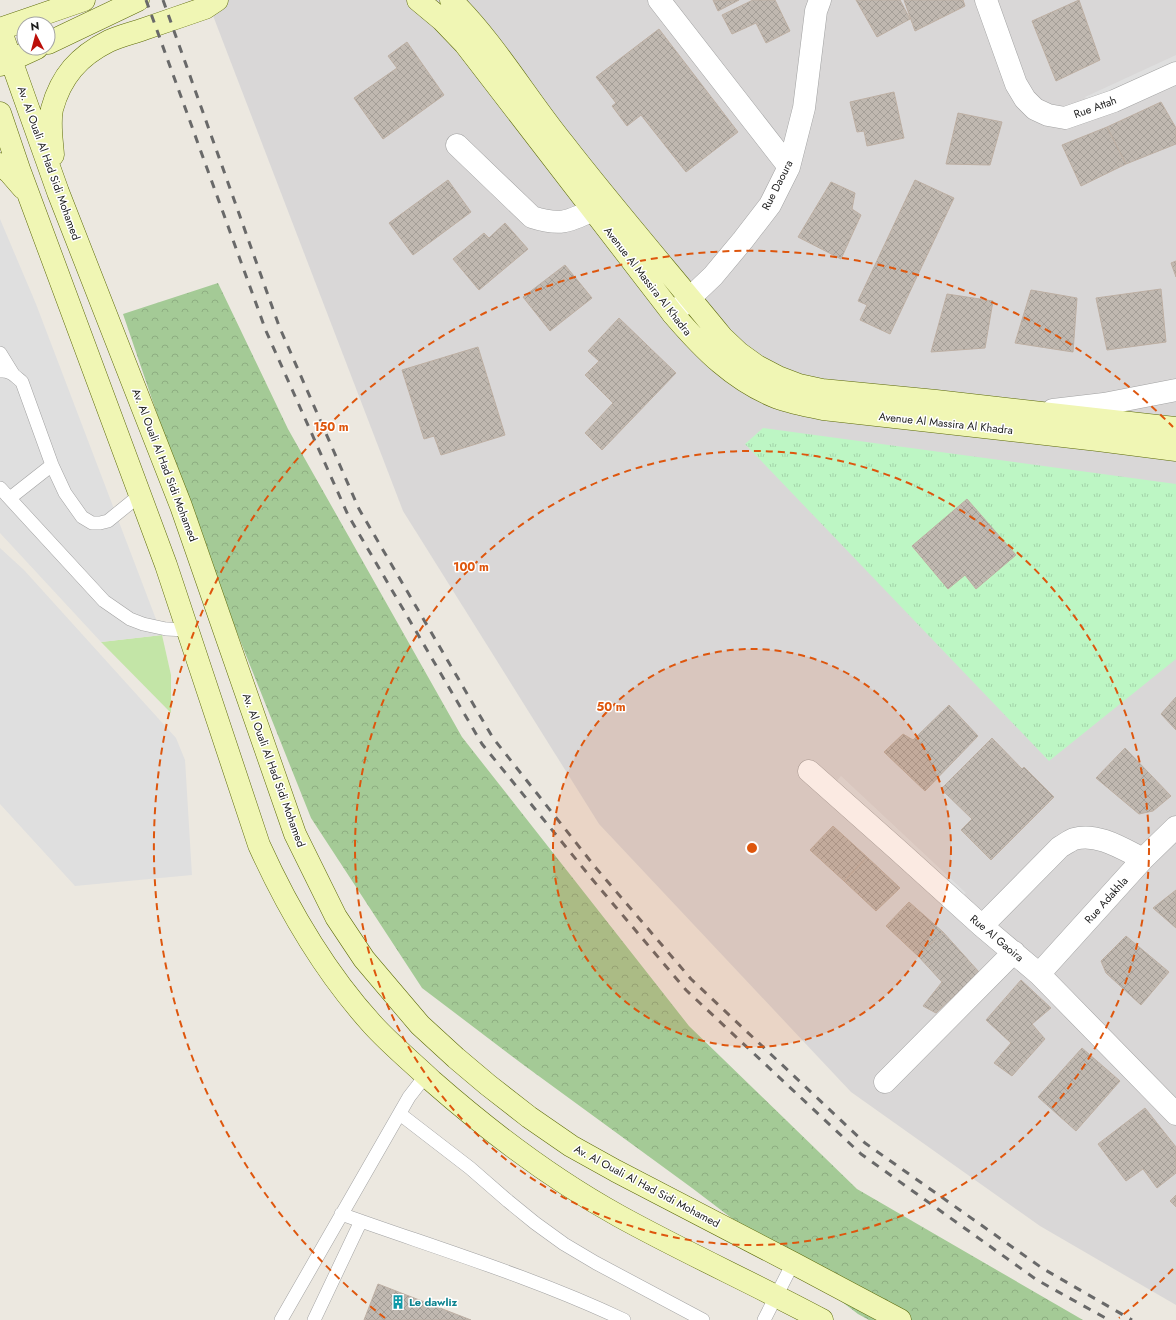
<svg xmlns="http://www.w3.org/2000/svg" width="1176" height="1320" font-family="Jost,sans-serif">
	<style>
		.residential { fill: #d9d7d7 }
		.forest { fill: url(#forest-crowns) }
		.park { fill: url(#park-tufts) }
		.garden { fill: #c3e5a7 }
		.parking { fill: #dfdfdf }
		.building { fill: url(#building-cross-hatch); stroke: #bdafa3 }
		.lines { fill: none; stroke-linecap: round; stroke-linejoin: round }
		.lane-casing { stroke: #a2a2a2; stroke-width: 14 }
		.street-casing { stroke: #a2a2a2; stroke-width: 23 }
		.secondary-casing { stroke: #5c6a09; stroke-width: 23 }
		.lane { stroke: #fff; stroke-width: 13 }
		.street { stroke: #fff; stroke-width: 22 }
		.secondary { stroke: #f0f6b4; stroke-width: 22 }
		.rail { stroke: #696969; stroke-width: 3; stroke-dasharray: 8 8; stroke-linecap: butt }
		.ring { fill: none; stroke: #de560d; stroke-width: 2; stroke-dasharray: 7 5 }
		.labels { text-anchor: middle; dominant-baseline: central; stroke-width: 3; stroke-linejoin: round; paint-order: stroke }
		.street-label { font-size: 11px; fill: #1b1b1b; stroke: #fff }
		.culture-label { font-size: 11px; font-weight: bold; fill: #0d838f; stroke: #fff; text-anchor: start }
		.centre { fill: #de560d; stroke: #fff; stroke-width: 2 }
		.ring-label { font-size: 12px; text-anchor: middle; font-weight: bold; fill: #de560d; stroke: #fff; stroke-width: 3; stroke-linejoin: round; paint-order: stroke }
	</style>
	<defs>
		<pattern id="forest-crowns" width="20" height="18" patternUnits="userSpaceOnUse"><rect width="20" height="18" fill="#a4ca96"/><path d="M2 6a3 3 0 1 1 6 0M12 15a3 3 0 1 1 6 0" fill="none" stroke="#8dad81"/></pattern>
		<pattern id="park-tufts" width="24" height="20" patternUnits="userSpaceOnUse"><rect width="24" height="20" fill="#bdf6c4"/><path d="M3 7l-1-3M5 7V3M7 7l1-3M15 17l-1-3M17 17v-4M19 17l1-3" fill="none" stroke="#a2d2a8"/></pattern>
		<pattern id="building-cross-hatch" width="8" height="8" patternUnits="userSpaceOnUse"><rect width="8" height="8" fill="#c0b8b0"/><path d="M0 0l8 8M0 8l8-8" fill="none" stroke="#a49e97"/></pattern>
	</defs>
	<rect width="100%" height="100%" fill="#ece8e0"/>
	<path class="residential" d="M 207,0 L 1176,0 L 1176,1305 L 1040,1226 L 851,1092 L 599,824 L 403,511 Z"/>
	<path class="forest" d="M 218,283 L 288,429 L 462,737 L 689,1026 L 857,1189 L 1083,1320 L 869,1320 L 858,1314 L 692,1188 L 525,1066 L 422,988 L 311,818 L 200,540 L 123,314 Z"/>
	<path class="park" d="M 763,428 L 1176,484 L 1176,659 L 1049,761 L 745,444 Z"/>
	<path class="garden" d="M 162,635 L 171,675 L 171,713 L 101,642 Z"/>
	<path class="parking" d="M 1176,55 L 1176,66 L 1090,105 L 1085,97 Z
		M 0,219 L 36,304 L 162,635 L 101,642 L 0,533 Z
		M 0,548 L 24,570 L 176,738 L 185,760 L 192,875 L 75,886 L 0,804 Z
		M 841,776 L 966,893 L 960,897 L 836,782 Z"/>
	<path class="building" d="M 713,0 L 739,0 L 718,11 Z
		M 753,0 L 775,0 L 790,31 L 766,43 L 756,23 L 732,34 L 722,15 Z
		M 856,0 L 900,0 L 910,19 L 877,37 Z
		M 904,0 L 963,0 L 965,6 L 915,31 Z
		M 1079,0 L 1100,60 L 1056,81 L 1032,21 Z
		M 659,29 L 738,132 L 686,172 L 641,115 L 627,126 L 612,106 L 616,103 L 596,77 Z
		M 407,42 L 444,95 L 383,139 L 354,98 L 397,68 L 388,56 Z
		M 894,92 L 904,138 L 867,146 L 864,131 L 857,132 L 850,102 Z
		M 1161,102 L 1176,128 L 1176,144 L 1126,164 L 1107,127 Z
		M 958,113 L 1002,122 L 990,165 L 946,164 Z
		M 1107,127 L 1126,164 L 1081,186 L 1062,145 Z
		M 448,180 L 471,212 L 413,255 L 389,223 Z
		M 915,180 L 954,198 L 890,334 L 860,320 L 867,305 L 858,301 Z
		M 831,182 L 855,193 L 852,209 L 861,215 L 841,259 L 798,237 Z
		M 505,223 L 528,249 L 479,290 L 453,259 L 484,233 L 489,238 Z
		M 1176,261 L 1176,277 L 1171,263 Z
		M 565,265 L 592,298 L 550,331 L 523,297 Z
		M 1161,289 L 1166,342 L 1107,350 L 1096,298 Z
		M 1031,290 L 1077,298 L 1073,352 L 1015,343 Z
		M 947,294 L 993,301 L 985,348 L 931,352 Z
		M 619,318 L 676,373 L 602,450 L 585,433 L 613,403 L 585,375 L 599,361 L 588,351 Z
		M 478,347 L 505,435 L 441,455 L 434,436 L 424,439 L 402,370 Z
		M 967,499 L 1016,555 L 976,589 L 965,575 L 948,589 L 912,546 Z
		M 1176,697 L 1176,730 L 1161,714 Z
		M 949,705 L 978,736 L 925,791 L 884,752 L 903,734 L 913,740 Z
		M 992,738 L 1022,769 L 1024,767 L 1054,797 L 991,860 L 961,830 L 972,819 L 941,789 Z
		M 1125,748 L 1171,796 L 1153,811 L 1139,814 L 1096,778 Z
		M 833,826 L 867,857 L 844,881 L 810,850 Z
		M 867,857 L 900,888 L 876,911 L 844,881 Z
		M 1176,890 L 1176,928 L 1153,908 Z
		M 909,902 L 943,932 L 918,956 L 886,926 Z
		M 943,932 L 979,972 L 936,1013 L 923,1006 L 942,982 L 918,956 Z
		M 1126,936 L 1169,972 L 1141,1005 L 1106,973 L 1101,961 Z
		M 1021,980 L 1051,1008 L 1032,1024 L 1045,1039 L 1012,1076 L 994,1063 L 1011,1043 L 986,1020 Z
		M 1082,1048 L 1120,1081 L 1076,1131 L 1038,1097 Z
		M 1145,1108 L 1176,1147 L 1176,1173 L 1157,1188 L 1143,1169 L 1126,1181 L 1098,1144 Z
		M 1176,1195 L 1176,1207 L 1170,1201 Z
		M 378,1284 L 471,1320 L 364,1320 Z"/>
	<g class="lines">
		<defs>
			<path id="lane" d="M 0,353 L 13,374
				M 0,371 C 10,370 15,376 22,382 L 52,465 L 65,493 L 82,517 L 92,523 L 100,523 L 108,521 L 140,495
				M 0,488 L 104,601 L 130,619 L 143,624 L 166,629 L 187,630
				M 10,498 L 52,465
				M 400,1114 L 470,1168 L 508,1201 L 535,1223 L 564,1244 L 596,1263 L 703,1320
				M 341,1214 C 436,1248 533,1277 624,1320
				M 281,1320 L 409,1097 L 426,1075
				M 314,1320 L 361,1221
				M 764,1320 L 793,1263"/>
			<path id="street" d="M 659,0 L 789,167
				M 986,0 L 1016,84 L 1025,99 L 1035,109 L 1048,115 L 1065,118 L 1114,101 L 1176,73
				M 457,145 L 532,217 C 560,226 568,222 593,210
				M 673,314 L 713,276 L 743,240 L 770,205 L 789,167 L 804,108 L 816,11 L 820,0
				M 1053,410 L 1104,404 L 1176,390
				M 809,771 L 899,851 L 982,926 L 1039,974 L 1176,1114
				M 982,926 L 1060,847 C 1064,845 1069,841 1074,839 C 1097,832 1123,849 1143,859
				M 1039,974 L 1143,859 L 1176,827
				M 885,1082 L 1014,952"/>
			<path id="secondary" d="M 418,0 L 442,20 L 465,44 L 673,314 C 703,349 734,381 778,398 C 792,403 808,406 823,409 L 1098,440 L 1176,450
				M 451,0 C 494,42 525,96 563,143 C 614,209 669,272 722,337 L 739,353 L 757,366 L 778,377 L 799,385 L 822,390 L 936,401 L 1176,428
				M 0,29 L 58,192 L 181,506 L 295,834 L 336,917 L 364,959 L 420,1025 L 456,1058 L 488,1085 L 529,1117 L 571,1146 L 616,1171 L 793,1263 L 900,1320
				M 0,29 L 84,0
				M 48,43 L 138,0
				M 0,65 L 37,48
				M 0,113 L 19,169 L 166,565 L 259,845 C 288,909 324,971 372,1024 C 390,1044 412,1062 432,1081 C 490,1132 552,1179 619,1216 C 686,1253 755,1284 822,1320
				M 53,155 C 52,140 49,124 52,109 C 61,76 79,56 109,41 C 120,36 133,33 144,29 C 164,22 185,15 205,8 L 217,0
				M 0,164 L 10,173 L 23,188"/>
		</defs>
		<use href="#lane" class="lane-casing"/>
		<use href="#street" class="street-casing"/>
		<use href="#secondary" class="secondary-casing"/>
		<use href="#lane" class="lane"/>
		<use href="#street" class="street"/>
		<use href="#secondary" class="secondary"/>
		<path class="rail" d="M 146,0 L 266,331 L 348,515 L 482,744 L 592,879 L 686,990 L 861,1154 L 1037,1280 L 1109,1320
			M 163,0 L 279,326 L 359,509 L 493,738 L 596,868 L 691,979 L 865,1143 L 1042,1268 L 1132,1320"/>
	</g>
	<circle cx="752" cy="848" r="199" fill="#de560d" fill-opacity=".12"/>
	<g class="ring">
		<circle cx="752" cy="848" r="199"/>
		<circle cx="752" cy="848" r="397"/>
		<path d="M1173 1269A596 596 0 0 1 1119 1318M385 1318A596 596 0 1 1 1173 427"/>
	</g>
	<defs>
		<symbol id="building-bare" viewBox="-9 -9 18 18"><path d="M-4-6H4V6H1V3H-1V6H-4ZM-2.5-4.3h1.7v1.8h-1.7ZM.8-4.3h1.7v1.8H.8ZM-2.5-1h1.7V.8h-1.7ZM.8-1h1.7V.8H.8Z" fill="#0f9aa8" stroke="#fff" stroke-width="2.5" paint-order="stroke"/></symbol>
	</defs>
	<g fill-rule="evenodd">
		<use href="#building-bare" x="388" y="1292" width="20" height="20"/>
	</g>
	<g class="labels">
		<g class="street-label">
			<text transform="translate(1095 107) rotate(-20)">Rue Attah</text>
			<text transform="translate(49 163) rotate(70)">Av. Al Ouali Al Had Sidi Mohamed</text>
			<text transform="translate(777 185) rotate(-63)">Rue Daoura</text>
			<text transform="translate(648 281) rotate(52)">Avenue Al Massira Al Khadra</text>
			<text transform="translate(946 423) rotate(6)">Avenue Al Massira Al Khadra</text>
			<text transform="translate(165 465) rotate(69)">Av. Al Ouali Al Had Sidi Mohamed</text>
			<text transform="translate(274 770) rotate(70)">Av. Al Ouali Al Had Sidi Mohamed</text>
			<text transform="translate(1106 900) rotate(-48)">Rue Adakhla</text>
			<text transform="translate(997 938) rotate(40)">Rue Al Gaoira</text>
			<text transform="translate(647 1186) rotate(28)">Av. Al Ouali Al Had Sidi Mohamed</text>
		</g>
		<g class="culture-label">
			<text x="409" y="1302">Le dawliz</text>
		</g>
	</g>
	<circle cx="752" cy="848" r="6" class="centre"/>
	<g class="ring-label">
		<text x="331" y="431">150 m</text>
		<text x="471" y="571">100 m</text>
		<text x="611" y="711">50 m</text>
	</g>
	<g transform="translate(36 36) rotate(354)"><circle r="19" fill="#ffffff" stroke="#a4a4a4"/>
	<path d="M0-3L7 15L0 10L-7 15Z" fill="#bc0f09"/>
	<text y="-6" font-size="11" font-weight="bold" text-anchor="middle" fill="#1b1b1b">N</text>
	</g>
</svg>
